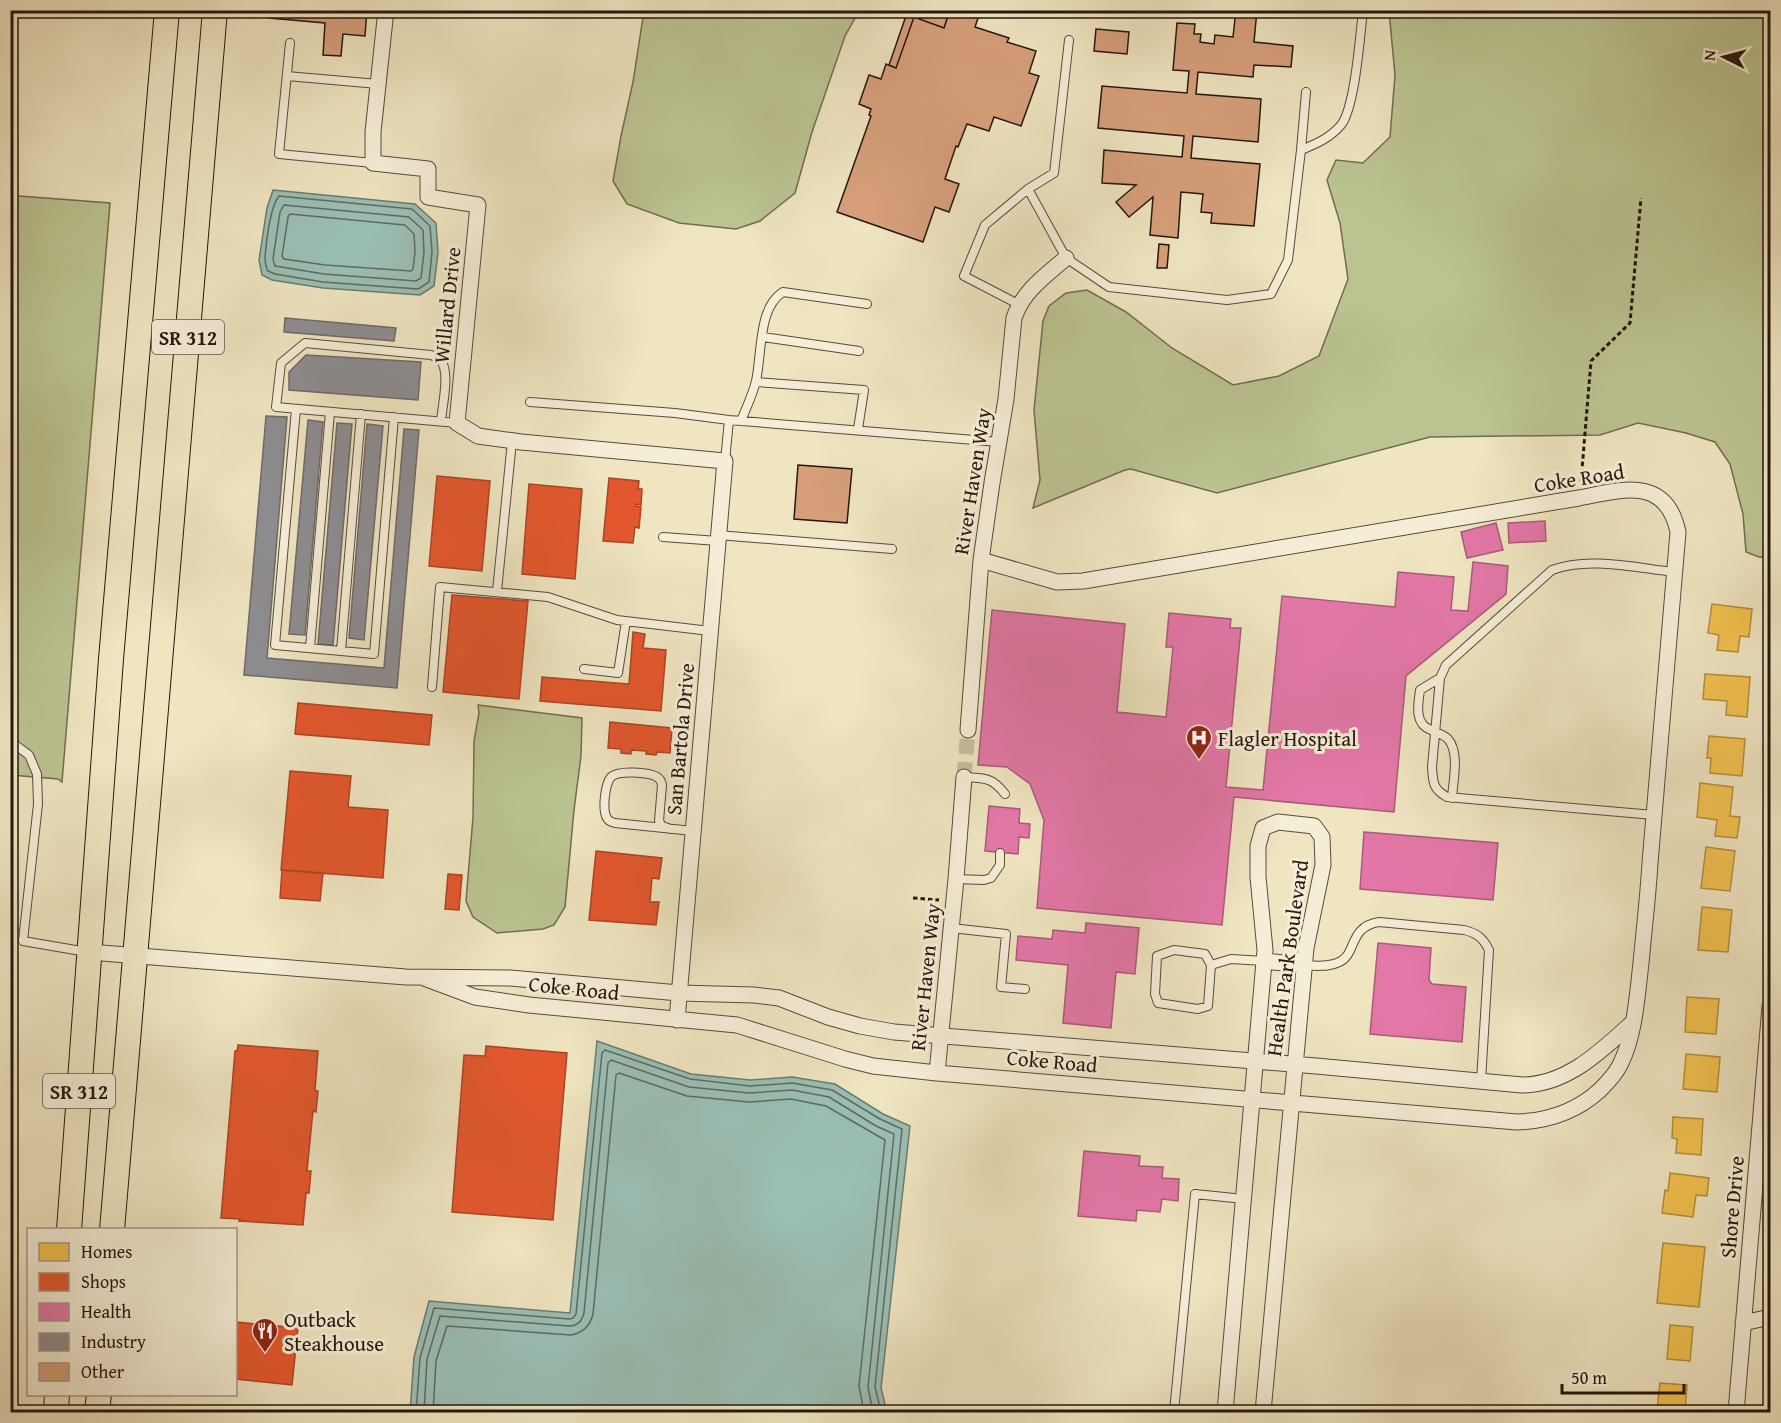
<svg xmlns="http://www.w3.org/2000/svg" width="1781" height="1423" font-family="'Gentium Book Plus',serif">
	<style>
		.green { fill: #bbc491; stroke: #706d50; stroke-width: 1.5 }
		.water { fill: #9abfb4; stroke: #6b7b72; stroke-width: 1.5 }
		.homes { fill: #f2c14e; stroke: #b48e3b; stroke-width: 1.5 }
		.shops { fill: #e4572e; stroke: #ab4425; stroke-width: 1.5 }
		.health { fill: #e377a8; stroke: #aa5a7a; stroke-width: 1.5 }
		.industry { fill: #8d8d92; stroke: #6e696b; stroke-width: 1.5 }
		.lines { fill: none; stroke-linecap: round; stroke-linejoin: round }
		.shore { stroke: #606a62; stroke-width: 1.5 }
		.building { fill: #d69f7a; stroke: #251610; stroke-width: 1.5 }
		.minor-tunnel { stroke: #c7bc9e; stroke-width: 15; stroke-dasharray: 15 8; stroke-linecap: butt }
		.service-casing { stroke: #584a3c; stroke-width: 10 }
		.minor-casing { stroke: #584a3c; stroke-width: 17 }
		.primary-casing { stroke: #251610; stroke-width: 26 }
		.path { stroke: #251610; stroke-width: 3; stroke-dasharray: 4.5 3; stroke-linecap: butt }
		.service { stroke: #f5eed7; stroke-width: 8 }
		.minor { stroke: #f5eed7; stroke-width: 15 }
		.primary { stroke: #efe5c1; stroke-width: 24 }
		.labels { text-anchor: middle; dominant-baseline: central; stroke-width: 6; stroke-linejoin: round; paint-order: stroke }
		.shield { fill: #f5eed7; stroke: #63574c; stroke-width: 1.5 }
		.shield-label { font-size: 20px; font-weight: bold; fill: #251610 }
		.street-label { font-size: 21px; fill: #251610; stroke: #f5eed7 }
		.poi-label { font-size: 21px; fill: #251610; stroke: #f5eed7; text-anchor: start }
	</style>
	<rect width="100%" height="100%" fill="#efe5c1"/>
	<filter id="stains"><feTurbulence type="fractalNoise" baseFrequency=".00333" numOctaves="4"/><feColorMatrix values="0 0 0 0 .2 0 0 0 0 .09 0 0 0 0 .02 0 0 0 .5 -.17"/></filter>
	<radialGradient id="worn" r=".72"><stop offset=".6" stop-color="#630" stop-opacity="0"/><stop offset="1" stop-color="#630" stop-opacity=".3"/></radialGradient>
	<path class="green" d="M 644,11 L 859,11 L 845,36 L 812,132 L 795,193 L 760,221 L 736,229 L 679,223 L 627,204 L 613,181 L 621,136 L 633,82 Z
		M 1389,11 L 1770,11 L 1770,558 L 1759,557 L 1746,552 L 1743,514 L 1730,464 L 1715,442 L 1686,433 L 1638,423 L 1600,435 L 1430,437 L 1217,493 L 1131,469 L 1125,470 L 1033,508 L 1040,480 L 1034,410 L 1043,321 L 1049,306 L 1066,293 L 1087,290 L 1126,312 L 1172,348 L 1233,385 L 1279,376 L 1319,356 L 1348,279 L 1340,223 L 1327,180 L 1336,160 L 1363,163 L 1390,137 L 1395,75 Z
		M 19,196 L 110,203 L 62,782 L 58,779 L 11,775 L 11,198 Z
		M 478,705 L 582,718 L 581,756 L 574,810 L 565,907 L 554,925 L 543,929 L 497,933 L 473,917 L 466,901 L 473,817 L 474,741 L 479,713 Z"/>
	<path class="water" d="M 273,190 L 415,204 L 436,223 L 438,252 L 434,286 L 420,295 L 323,288 L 272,280 L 262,275 L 259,260 L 267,208 Z
		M 597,1041 L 691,1074 L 750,1080 L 792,1077 L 835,1084 L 883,1114 L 910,1126 L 881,1388 L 887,1412 L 410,1412 L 414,1357 L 429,1301 L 570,1313 Z"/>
	<path class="homes" d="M 1712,604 L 1752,609 L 1749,637 L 1740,636 L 1738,652 L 1717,650 L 1719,635 L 1708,633 Z
		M 1705,674 L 1750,677 L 1747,717 L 1726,715 L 1727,701 L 1703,699 Z
		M 1709,736 L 1745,739 L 1742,776 L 1710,773 L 1711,758 L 1707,758 Z
		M 1700,783 L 1733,787 L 1730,816 L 1740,817 L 1737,838 L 1715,836 L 1717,820 L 1697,817 Z
		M 1706,847 L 1735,851 L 1730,891 L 1701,888 Z
		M 1702,907 L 1732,910 L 1728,952 L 1698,950 Z
		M 1687,997 L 1719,999 L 1716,1034 L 1685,1032 Z
		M 1686,1054 L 1720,1057 L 1717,1092 L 1683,1089 Z
		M 1673,1117 L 1703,1119 L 1701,1155 L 1676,1153 L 1677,1139 L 1672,1138 Z
		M 1670,1173 L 1709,1178 L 1707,1196 L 1696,1195 L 1693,1217 L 1662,1213 L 1665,1190 L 1668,1191 Z
		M 1663,1243 L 1705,1247 L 1699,1307 L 1657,1303 Z
		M 1670,1325 L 1693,1327 L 1690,1361 L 1667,1359 Z
		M 1660,1383 L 1687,1385 L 1685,1412 L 1663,1412 L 1664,1411 L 1657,1410 Z"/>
	<path class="shops" d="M 437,476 L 490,481 L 482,571 L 429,566 Z
		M 609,478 L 639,481 L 638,489 L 642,489 L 641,505 L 636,504 L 636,506 L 641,507 L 639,528 L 635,527 L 633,543 L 603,541 Z
		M 529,484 L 582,489 L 575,579 L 522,574 Z
		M 452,595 L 528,601 L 519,699 L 443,692 Z
		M 633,632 L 645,634 L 643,648 L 666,650 L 661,711 L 540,701 L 542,677 L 629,684 Z
		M 298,703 L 432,715 L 429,745 L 295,734 Z
		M 610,722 L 672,728 L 670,753 L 657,752 L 656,755 L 646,754 L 646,751 L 631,750 L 631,754 L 621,753 L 621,749 L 608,748 Z
		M 290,771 L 351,776 L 348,807 L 388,810 L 383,878 L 281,870 Z
		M 596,851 L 662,858 L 659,879 L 652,878 L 650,902 L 659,902 L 656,925 L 589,920 Z
		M 282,870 L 323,873 L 320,901 L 280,898 Z
		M 448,874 L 462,875 L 459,910 L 445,909 Z
		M 238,1045 L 318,1051 L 315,1091 L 318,1091 L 316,1112 L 313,1111 L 307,1171 L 311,1171 L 309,1193 L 306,1193 L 303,1225 L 239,1221 L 240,1219 L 221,1218 L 235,1051 L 237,1051 Z
		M 486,1046 L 567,1053 L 553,1220 L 452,1212 L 464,1055 L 485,1056 Z
		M 236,1322 L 298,1328 L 292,1385 L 236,1379 Z"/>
	<path class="health" d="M 1545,521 L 1546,541 L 1509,543 L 1508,523 Z
		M 1496,523 L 1503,550 L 1467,558 L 1461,532 Z
		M 1473,562 L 1508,566 L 1506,594 L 1406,676 L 1394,812 L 1234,797 L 1222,925 L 1037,908 L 1044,820 L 1030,784 L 1007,767 L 978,765 L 992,610 L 1125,624 L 1117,712 L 1166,717 L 1173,647 L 1166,647 L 1169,613 L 1231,619 L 1230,628 L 1241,628 L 1226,787 L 1263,790 L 1282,596 L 1395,607 L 1398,572 L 1454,577 L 1451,610 L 1468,611 Z
		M 989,806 L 1020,809 L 1019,823 L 1030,824 L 1029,838 L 1019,837 L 1018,854 L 985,851 Z
		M 1364,832 L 1498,843 L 1493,900 L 1360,889 Z
		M 1086,923 L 1139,928 L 1135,974 L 1116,972 L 1111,1028 L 1063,1023 L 1068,965 L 1016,960 L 1018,936 L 1052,939 L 1053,930 L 1085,933 Z
		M 1378,943 L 1431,948 L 1429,980 L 1432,984 L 1466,987 L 1462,1042 L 1370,1034 Z
		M 1084,1151 L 1140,1156 L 1139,1166 L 1163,1167 L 1162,1178 L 1179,1179 L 1178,1201 L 1162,1199 L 1160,1212 L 1137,1210 L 1136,1221 L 1078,1216 Z"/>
	<path class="industry" d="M 285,318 L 396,328 L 394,341 L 284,332 Z
		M 306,355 L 421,362 L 418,400 L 289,390 L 289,372 Z
		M 266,416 L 287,417 L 267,658 L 384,668 L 404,429 L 419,430 L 397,688 L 244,675 Z
		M 308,420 L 323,422 L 305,635 L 289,634 Z
		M 337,423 L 352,424 L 333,645 L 318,644 Z
		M 367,424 L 383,426 L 364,640 L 349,638 Z"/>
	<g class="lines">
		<path class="shore" d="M 279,196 L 412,209 L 430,226 L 432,252 L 429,282 L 418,289 L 323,282 L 275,274 L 268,271 C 266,267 265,262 265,257 C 266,243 270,207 279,196 Z
			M 284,205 L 409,217 L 423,230 L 424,252 L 421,278 L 416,281 L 324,274 L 275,266 L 273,259 L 280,212 Z
			M 290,214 L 405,225 L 414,234 L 415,252 L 413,269 L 411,271 L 325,265 L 284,259 L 282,256 L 288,217 Z
			M 416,1412 L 420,1358 L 434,1308 L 569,1319 L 573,1318 L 576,1314 L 602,1053 L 605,1050 L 690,1079 L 750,1086 L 792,1083 L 832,1090 L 880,1119 L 902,1129 L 875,1387 L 881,1412
			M 424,1412 L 427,1359 L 440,1316 L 569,1326 C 577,1326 582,1321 584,1313 L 608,1063 L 611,1060 L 689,1087 L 749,1093 L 792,1090 L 829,1097 L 876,1126 L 894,1134 L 868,1387 L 873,1412
			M 433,1412 L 436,1361 L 447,1326 L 571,1335 C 583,1333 590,1326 593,1314 L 616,1075 L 619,1073 L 687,1096 L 749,1102 L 791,1099 L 826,1106 L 885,1140 L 859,1386 L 864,1412"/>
	</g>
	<path class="building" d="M 270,10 L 367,10 L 365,36 L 343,34 L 341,56 L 323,55 L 325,23 L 269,18 Z
		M 908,10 L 944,10 L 949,12 L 944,28 L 914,17 L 896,68 L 889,65 Z
		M 950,10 L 967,10 L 979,15 L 975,27 L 1009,38 L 1007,42 L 1036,51 L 1029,73 L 1039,76 L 1021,126 L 994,117 L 989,131 L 967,124 L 958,147 L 956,146 L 945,179 L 959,184 L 949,212 L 935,207 L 923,242 L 837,212 L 871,116 L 869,115 L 871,109 L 859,104 L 869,75 L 881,79 L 886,64 L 896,68 L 914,17 L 944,28 Z
		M 1236,10 L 1257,10 L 1254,42 L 1293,46 L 1291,67 L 1254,65 L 1253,77 L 1198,72 L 1196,94 L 1261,99 L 1258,142 L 1193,136 L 1191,158 L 1260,164 L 1254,226 L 1211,223 L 1212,213 L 1201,212 L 1203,194 L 1181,192 L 1178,238 L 1150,235 L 1153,197 L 1129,217 L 1116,202 L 1136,185 L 1102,183 L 1104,150 L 1182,157 L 1184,136 L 1098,128 L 1102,86 L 1187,93 L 1189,71 L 1173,70 L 1177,23 L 1195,24 L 1194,34 L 1201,34 L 1200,42 L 1214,44 L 1215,35 L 1233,37 Z
		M 1096,29 L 1129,32 L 1127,54 L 1094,51 Z
		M 1159,244 L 1169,245 L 1167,268 L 1157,268 Z
		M 798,465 L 852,469 L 847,523 L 794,519 Z"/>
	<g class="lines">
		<path class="minor-tunnel" d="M 964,777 L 968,730"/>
		<defs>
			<path id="service" d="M 290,43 L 279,154 L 373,163
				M 287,76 L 378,84
				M 1301,150 L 1306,92
				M 1028,189 L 1054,173 L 1069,40
				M 1020,305 L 964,276 L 985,225 L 1028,189 L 1066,258 L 1109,287 L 1227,300 L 1271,294 L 1288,260 L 1301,150 C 1316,144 1330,138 1341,125 C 1355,108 1360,36 1363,10
				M 763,337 L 859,351
				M 756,382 L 864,390 L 858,429
				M 530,402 L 675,413 L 729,420 L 999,442
				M 296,409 L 275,645 L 374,654 L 394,417
				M 441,421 C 442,407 451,370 440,360 C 437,357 434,356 431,355 L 305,343 L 281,363 L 276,407 L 457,423
				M 741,421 C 746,408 753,394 756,381 C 762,354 758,307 783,292 L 867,304
				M 725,461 L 729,420
				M 718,535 L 892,549
				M 663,537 L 718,541
				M 497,591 L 512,441
				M 310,648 L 330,412
				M 341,651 L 361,414
				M 584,669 L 618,673 L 626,621
				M 1440,678 L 1420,690 C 1418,705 1414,724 1431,730 C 1436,732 1444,735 1448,739 C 1460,753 1453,781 1452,798
				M 432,687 L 440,587 L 548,597 L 617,620 L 710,631
				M 10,741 L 29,755 L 37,774 L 38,804 L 23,941 L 87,952
				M 964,777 C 984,778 992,777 1005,794
				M 1654,815 L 1447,797 C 1433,789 1433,783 1432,767 L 1440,678 L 1446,665 L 1552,570 C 1589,556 1636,568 1674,572
				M 671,829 L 662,826 L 659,821 L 662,785 C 661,781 661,780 657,777 C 649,772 618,770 611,777 C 605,784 602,810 607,818 C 609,822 612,822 615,823 L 693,831
				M 956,879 L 984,880 L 991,878 L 1000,865 L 1000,853
				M 951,928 L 1006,934 L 1001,987 L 1025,989
				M 1211,965 L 1205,954 L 1174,950 L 1157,956 L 1155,994 L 1158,1003 L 1198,1009 L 1208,1006 L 1211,965 L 1231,959 L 1264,961
				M 1304,965 C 1315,966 1327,967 1337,963 C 1358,956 1347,927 1379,922 L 1464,930 C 1477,933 1483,938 1489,950 L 1481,1081
				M 1174,1412 L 1195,1194 L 1244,1199"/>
			<path id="minor" d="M 386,10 L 373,132 L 373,163 L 428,169 L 428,197 L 478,205 L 457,423 L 478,436 L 521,442 L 725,461 L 677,1020
				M 968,730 L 981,560 L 992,483 L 1006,399 L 1014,318 C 1023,291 1045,276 1066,258
				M 89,952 L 406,977 L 510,978 L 679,993 L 754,995 L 779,998 L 828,1017 L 860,1026 L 894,1032 L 1316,1066 L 1522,1085 C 1567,1085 1601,1051 1633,1022
				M 1264,961 L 1304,965
				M 424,978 L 475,997 L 529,1005 L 737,1025 L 845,1059 L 873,1066 L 937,1073 L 1517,1122 C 1549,1121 1576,1112 1600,1090 C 1607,1083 1615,1075 1620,1065 C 1635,1035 1637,997 1641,963 C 1644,930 1648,897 1650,863 C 1659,753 1669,642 1678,532 C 1666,475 1621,490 1579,498 L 1083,581 L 1057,582 L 981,560
				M 937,1073 L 956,879 L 964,777
				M 1743,1323 L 1770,1317
				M 1225,1412 L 1265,950 L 1258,877 L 1258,846 L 1263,828 L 1278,822 L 1314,826 L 1322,837 L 1323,865 L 1306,948 L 1263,1412
				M 1736,1412 L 1770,1006"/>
			<path id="primary" d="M 69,1230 L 111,659 L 167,10
				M 112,1230 L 215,10
				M 56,1412 L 57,1394
				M 97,1412 L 99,1394"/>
		</defs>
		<use href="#service" class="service-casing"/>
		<use href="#minor" class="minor-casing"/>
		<use href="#primary" class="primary-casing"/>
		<path class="path" d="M 1581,481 L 1591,361 L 1630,323 L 1641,198
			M 913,898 L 939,900"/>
		<use href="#service" class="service"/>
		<use href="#minor" class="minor"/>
		<use href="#primary" class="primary"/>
	</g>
	<defs>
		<symbol id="hospital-pin" viewBox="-11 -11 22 30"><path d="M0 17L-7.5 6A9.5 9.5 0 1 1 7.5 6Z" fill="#8f2418" stroke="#f5eed7"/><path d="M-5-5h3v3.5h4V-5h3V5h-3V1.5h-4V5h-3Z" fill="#fff"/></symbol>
		<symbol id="restaurant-pin" viewBox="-11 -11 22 30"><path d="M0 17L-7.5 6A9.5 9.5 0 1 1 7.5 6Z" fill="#8f2418" stroke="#f5eed7"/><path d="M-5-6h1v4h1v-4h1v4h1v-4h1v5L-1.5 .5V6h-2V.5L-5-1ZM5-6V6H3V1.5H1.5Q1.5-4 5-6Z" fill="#fff"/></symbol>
	</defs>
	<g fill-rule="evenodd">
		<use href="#hospital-pin" x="1184" y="723" width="30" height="40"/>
		<use href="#restaurant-pin" x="250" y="1316" width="30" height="40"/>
	</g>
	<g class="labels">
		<g class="shield">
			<rect x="152" y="320" width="72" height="34" rx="4.5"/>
			<rect x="43" y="1074" width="72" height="34" rx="4.5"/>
		</g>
		<g class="shield-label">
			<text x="188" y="337">SR 312</text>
			<text x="79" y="1091">SR 312</text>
		</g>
		<g class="street-label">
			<text transform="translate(447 305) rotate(-84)">Willard Drive</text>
			<text transform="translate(1579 478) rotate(-9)">Coke Road</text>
			<text transform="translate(972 481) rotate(-81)">River Haven Way</text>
			<text transform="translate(680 739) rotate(-85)">San Bartola Drive</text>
			<text transform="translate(1287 958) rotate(-82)">Health Park Boulevard</text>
			<text transform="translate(925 977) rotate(-84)">River Haven Way</text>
			<text transform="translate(574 988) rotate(6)">Coke Road</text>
			<text transform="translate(1052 1061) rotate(5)">Coke Road</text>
			<text transform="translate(1732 1207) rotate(-85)">Shore Drive</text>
		</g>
		<g class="poi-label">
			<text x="1218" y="738">Flagler Hospital</text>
			<text x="284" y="1319">Outback<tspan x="284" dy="24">Steakhouse</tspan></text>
		</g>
	</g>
	<rect width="1781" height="1423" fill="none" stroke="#efe5c1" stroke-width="36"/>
	<rect x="12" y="12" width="1757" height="1399" fill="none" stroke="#251610" stroke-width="3"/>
	<rect x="18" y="18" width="1745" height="1387" fill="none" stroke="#251610" stroke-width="1.5"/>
	<rect x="27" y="1228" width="210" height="168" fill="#f5eed7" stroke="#a29887" stroke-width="1.5"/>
	<rect x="39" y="1243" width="30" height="18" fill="#f2c14e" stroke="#a29887" stroke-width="1.5"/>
	<text x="81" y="1258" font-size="18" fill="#251610">Homes</text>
	<rect x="39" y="1273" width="30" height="18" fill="#e4572e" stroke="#a29887" stroke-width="1.5"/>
	<text x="81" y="1288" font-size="18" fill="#251610">Shops</text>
	<rect x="39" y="1303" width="30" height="18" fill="#e377a8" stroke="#a29887" stroke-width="1.5"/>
	<text x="81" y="1318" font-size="18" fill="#251610">Health</text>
	<rect x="39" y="1333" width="30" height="18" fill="#8d8d92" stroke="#a29887" stroke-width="1.5"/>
	<text x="81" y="1348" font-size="18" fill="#251610">Industry</text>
	<rect x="39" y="1363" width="30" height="18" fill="#d69f7a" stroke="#a29887" stroke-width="1.5"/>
	<text x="81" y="1378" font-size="18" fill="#251610">Other</text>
	<g transform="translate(1724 57) rotate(276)" stroke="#f5eed7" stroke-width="4.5" paint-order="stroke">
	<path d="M0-4.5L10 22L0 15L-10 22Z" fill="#251610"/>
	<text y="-9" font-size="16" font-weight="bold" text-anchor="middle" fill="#251610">N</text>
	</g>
	<path d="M1562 1384v9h122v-9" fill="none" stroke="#251610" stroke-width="3"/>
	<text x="1571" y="1384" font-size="18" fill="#251610" stroke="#f5eed7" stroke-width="4.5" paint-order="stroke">50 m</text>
	<rect width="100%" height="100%" filter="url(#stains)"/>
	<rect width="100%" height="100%" fill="url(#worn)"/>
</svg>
